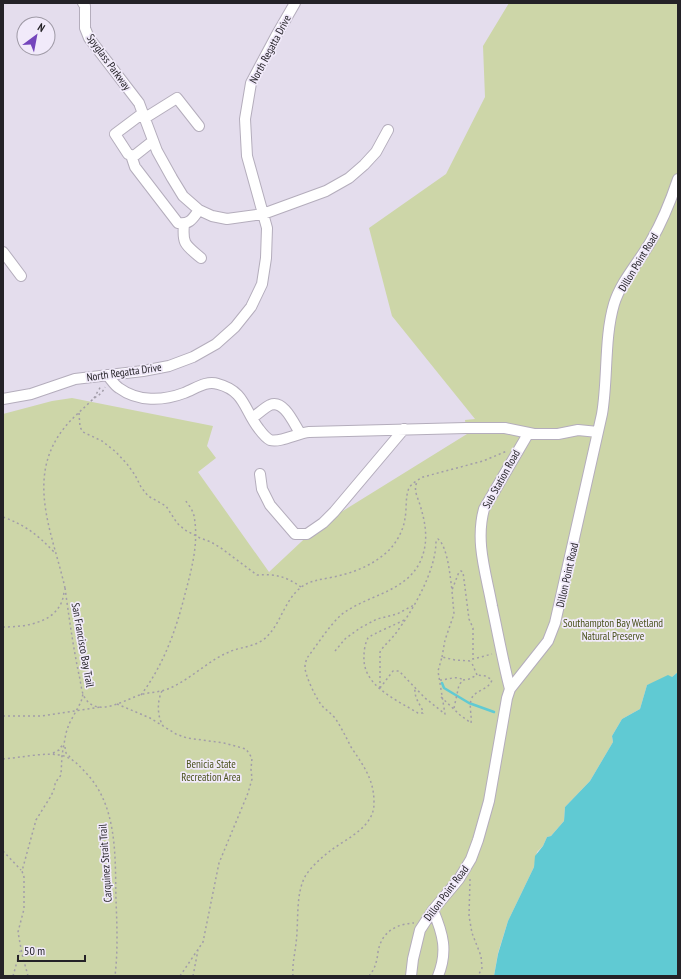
<svg xmlns="http://www.w3.org/2000/svg" width="681" height="979" font-family="'PT Sans Narrow',sans-serif">
	<style>
		.green { fill: #cdd6a8 }
		.water { fill: #60cad3 }
		.lines { fill: none; stroke-linecap: round; stroke-linejoin: round }
		.stream { stroke: #60cad3; stroke-width: 2.5 }
		.minor-casing { stroke: #b4adbc; stroke-width: 12 }
		.path { stroke: #a29da9; stroke-width: 1.5; stroke-dasharray: 2 3; stroke-linecap: butt }
		.minor { stroke: #fff; stroke-width: 10 }
		.labels { text-anchor: middle; dominant-baseline: central; stroke-width: 3.5; stroke-linejoin: round; paint-order: stroke }
		.street-label { font-size: 11px; fill: #242227; stroke: #f1eafa }
		.park-label { font-size: 11px; fill: #4a521c; stroke: #f1eafa }
	</style>
	<rect width="100%" height="100%" fill="#e4dded"/>
	<path class="green" d="M 509,3 L 678,3 L 678,672 L 672,677 L 647,685 L 640,709 L 622,719 L 612,736 L 613,742 L 590,781 L 565,807 L 564,821 L 551,836 L 547,837 L 543,846 L 537,852 L 534,867 L 508,921 L 498,953 L 494,976 L 3,976 L 3,414 L 52,401 L 72,398 L 213,426 L 207,446 L 216,458 L 198,472 L 269,572 L 317,527 L 467,434 L 465,420 L 475,419 L 392,316 L 369,228 L 446,174 L 485,97 L 483,46 Z"/>
	<path class="water" d="M 678,672 L 678,976 L 494,976 L 498,954 L 508,921 L 534,867 L 535,856 L 543,846 L 547,837 L 551,836 L 564,821 L 565,807 L 590,781 L 613,742 L 612,736 L 622,719 L 640,709 L 647,685 L 668,675 L 672,677 Z"/>
	<g class="lines">
		<path class="stream" d="M 442,683 L 444,688 L 469,703 L 494,712"/>
		<defs>
			<path id="minor" d="M 83,3 L 85,6 L 85,28 L 89,38 L 139,103 L 157,151 L 172,178 L 183,196 L 199,210 L 212,216 L 227,219 L 263,214 L 326,191 L 349,178 L 364,165 L 376,152 L 388,130
				M 143,113 L 115,134 L 128,154 L 134,156 L 153,141
				M 145,118 L 177,98 L 199,126
				M 131,155 L 135,167 L 178,223 C 190,225 193,218 199,210
				M 184,224 C 182,245 186,245 201,258
				M 3,252 L 21,276
				M 107,375 C 111,379 114,385 119,388 C 138,402 163,401 184,393 C 195,389 206,380 218,384 C 245,391 244,410 259,429 C 262,433 266,438 270,440 C 280,443 298,433 309,432 L 466,428 L 505,428 L 534,434 L 558,434 L 578,430 L 598,432
				M 3,399 L 31,394 L 75,379 L 143,371 L 169,366 L 193,357 L 216,344 L 235,327 L 251,307 L 262,284 L 266,258 L 267,228 L 247,156 L 245,119 L 251,83 L 276,36 L 295,3
				M 252,418 C 258,414 264,408 270,405 C 284,399 294,424 300,433
				M 260,474 L 262,489 L 270,505 L 295,534 L 307,534 L 323,523 L 334,512 L 404,429
				M 510,689 C 503,662 498,634 492,606 C 486,573 475,542 484,509 L 528,434
				M 433,910 C 443,934 448,951 438,976
				M 411,976 L 413,959 L 420,930 L 433,910 L 459,879 L 471,859 L 478,840 L 489,801 L 507,698 L 510,689 L 548,641 L 555,623 L 602,414 C 608,379 604,338 614,304 C 621,281 639,262 651,241 C 662,222 671,200 678,179"/>
		</defs>
		<use href="#minor" class="minor-casing"/>
		<path class="path" d="M 94,398 L 101,386
			M 79,413 L 80,427 L 83,432 L 102,441 L 116,452 L 127,464 L 135,475 L 141,487 L 148,496 L 166,506 L 177,523 L 185,530 L 200,538 L 211,542 L 221,548 L 257,575 C 276,574 285,576 301,587
			M 3,517 C 25,525 38,535 54,552
			M 65,588 C 69,617 73,646 79,675 C 81,682 81,692 85,698 C 98,719 127,698 143,694 C 152,692 162,692 170,688 C 191,679 209,660 229,652 C 240,647 253,647 263,640 C 280,627 283,603 299,589 C 309,580 320,580 333,577 C 354,573 376,564 391,548 C 398,540 404,528 405,518 C 407,509 405,497 409,488 C 412,483 418,480 423,477 L 483,461 L 507,451
			M 65,588 C 53,534 24,477 65,427 C 72,418 82,410 91,401 C 97,395 101,396 105,387
			M 404,620 C 397,624 372,634 368,638 C 365,643 364,651 364,656 C 362,686 397,700 418,713 L 423,713 L 423,711 C 419,703 414,697 415,688
			M 3,627 C 28,627 61,622 64,592
			M 335,651 L 345,639 L 360,628 L 377,619 L 397,614 L 414,605
			M 442,657 L 445,640 L 454,614 L 452,591
			M 440,680 C 448,680 456,675 463,680
			M 380,688 L 380,652 C 384,645 391,640 396,633 C 413,610 436,571 436,541 L 438,539 C 448,547 450,577 452,590 L 459,572 L 461,571 L 463,572 L 469,619 L 473,628 L 473,659
			M 380,688 L 393,671 L 399,671 L 425,698 L 445,714 L 438,671 L 442,657 L 455,660 L 471,661 L 473,659 L 492,654
			M 162,691 C 157,701 157,716 163,726
			M 141,695 C 164,664 176,630 185,594 C 192,568 199,542 194,516 C 193,510 188,504 185,500
			M 441,697 L 460,715 L 471,723 C 472,716 469,707 471,700 C 474,690 489,690 492,680 L 486,676 L 477,675
			M 117,704 L 150,718 L 176,734 L 187,738 L 224,743 L 246,749 L 252,758 L 251,769 L 252,779 L 248,793 L 219,863 L 203,942 L 180,976
			M 454,708 L 459,685 L 463,680 L 469,679 L 477,675 L 471,661
			M 3,716 L 41,716 L 101,707
			M 65,747 L 66,753 L 70,757
			M 53,753 L 59,750 L 63,744
			M 3,759 C 20,758 48,751 64,756 C 73,759 79,765 85,772 C 118,805 115,857 116,900 C 117,925 118,951 115,976
			M 3,851 L 21,870
			M 470,879 L 469,916 L 472,933 L 481,956 L 482,968 L 478,976
			M 13,976 L 20,951
			M 28,976 L 22,954 L 18,932 L 24,909 L 24,877 L 22,871 L 36,820 L 51,796 L 55,787 L 55,783 L 61,775 L 62,755 L 66,733 L 69,724 L 81,702 L 83,694
			M 193,976 L 198,950
			M 293,976 C 292,964 295,954 296,943 C 299,922 295,893 306,875 C 312,866 321,858 330,851 C 347,838 375,827 374,802 C 374,779 363,765 351,747 C 346,737 341,727 335,718 C 330,712 324,709 320,703 C 315,696 305,675 305,667 C 305,664 306,661 307,658 C 317,645 329,626 341,615 C 366,595 405,593 420,562 C 429,543 426,524 420,505 C 418,498 413,490 417,482
			M 369,976 C 375,969 377,961 378,952 C 381,933 395,924 414,923"/>
		<use href="#minor" class="minor"/>
	</g>
	<g class="labels">
		<g class="street-label">
			<text transform="translate(270 49) rotate(-62)">North Regatta Drive</text>
			<text transform="translate(109 62) rotate(54)">Spyglass Parkway</text>
			<text transform="translate(638 262) rotate(-59)">Dillon Point Road</text>
			<text transform="translate(124 372) rotate(-8)">North Regatta Drive</text>
			<text transform="translate(501 479) rotate(-61)">Sub Station Road</text>
			<text transform="translate(567 575) rotate(-77)">Dillon Point Road</text>
			<text transform="translate(83 645) rotate(80)">San Francisco Bay Trail</text>
			<text transform="translate(105 863) rotate(-94)">Carquinez Strait Trail</text>
			<text transform="translate(446 893) rotate(-53)">Dillon Point Road</text>
		</g>
		<g class="park-label">
			<text x="613" y="623">Southampton Bay Wetland<tspan x="613" dy="13">Natural Preserve</tspan></text>
			<text x="211" y="764">Benicia State<tspan x="211" dy="13">Recreation Area</tspan></text>
		</g>
	</g>
	<rect width="681" height="979" fill="none" stroke="#242227" stroke-width="8"/>
	<g transform="translate(36 36) rotate(32)"><circle r="19" fill="#f1eafa" stroke="#9f9aa6"/>
	<path d="M0-3L7 15L0 10L-7 15Z" fill="#7445bc"/>
	<text y="-6" font-size="11" font-weight="bold" text-anchor="middle" fill="#242227">N</text>
	</g>
	<path d="M18 955v6h67v-6" fill="none" stroke="#242227" stroke-width="2"/>
	<text x="24" y="955" font-size="12" fill="#242227" stroke="#f1eafa" stroke-width="3" paint-order="stroke">50 m</text>
</svg>
